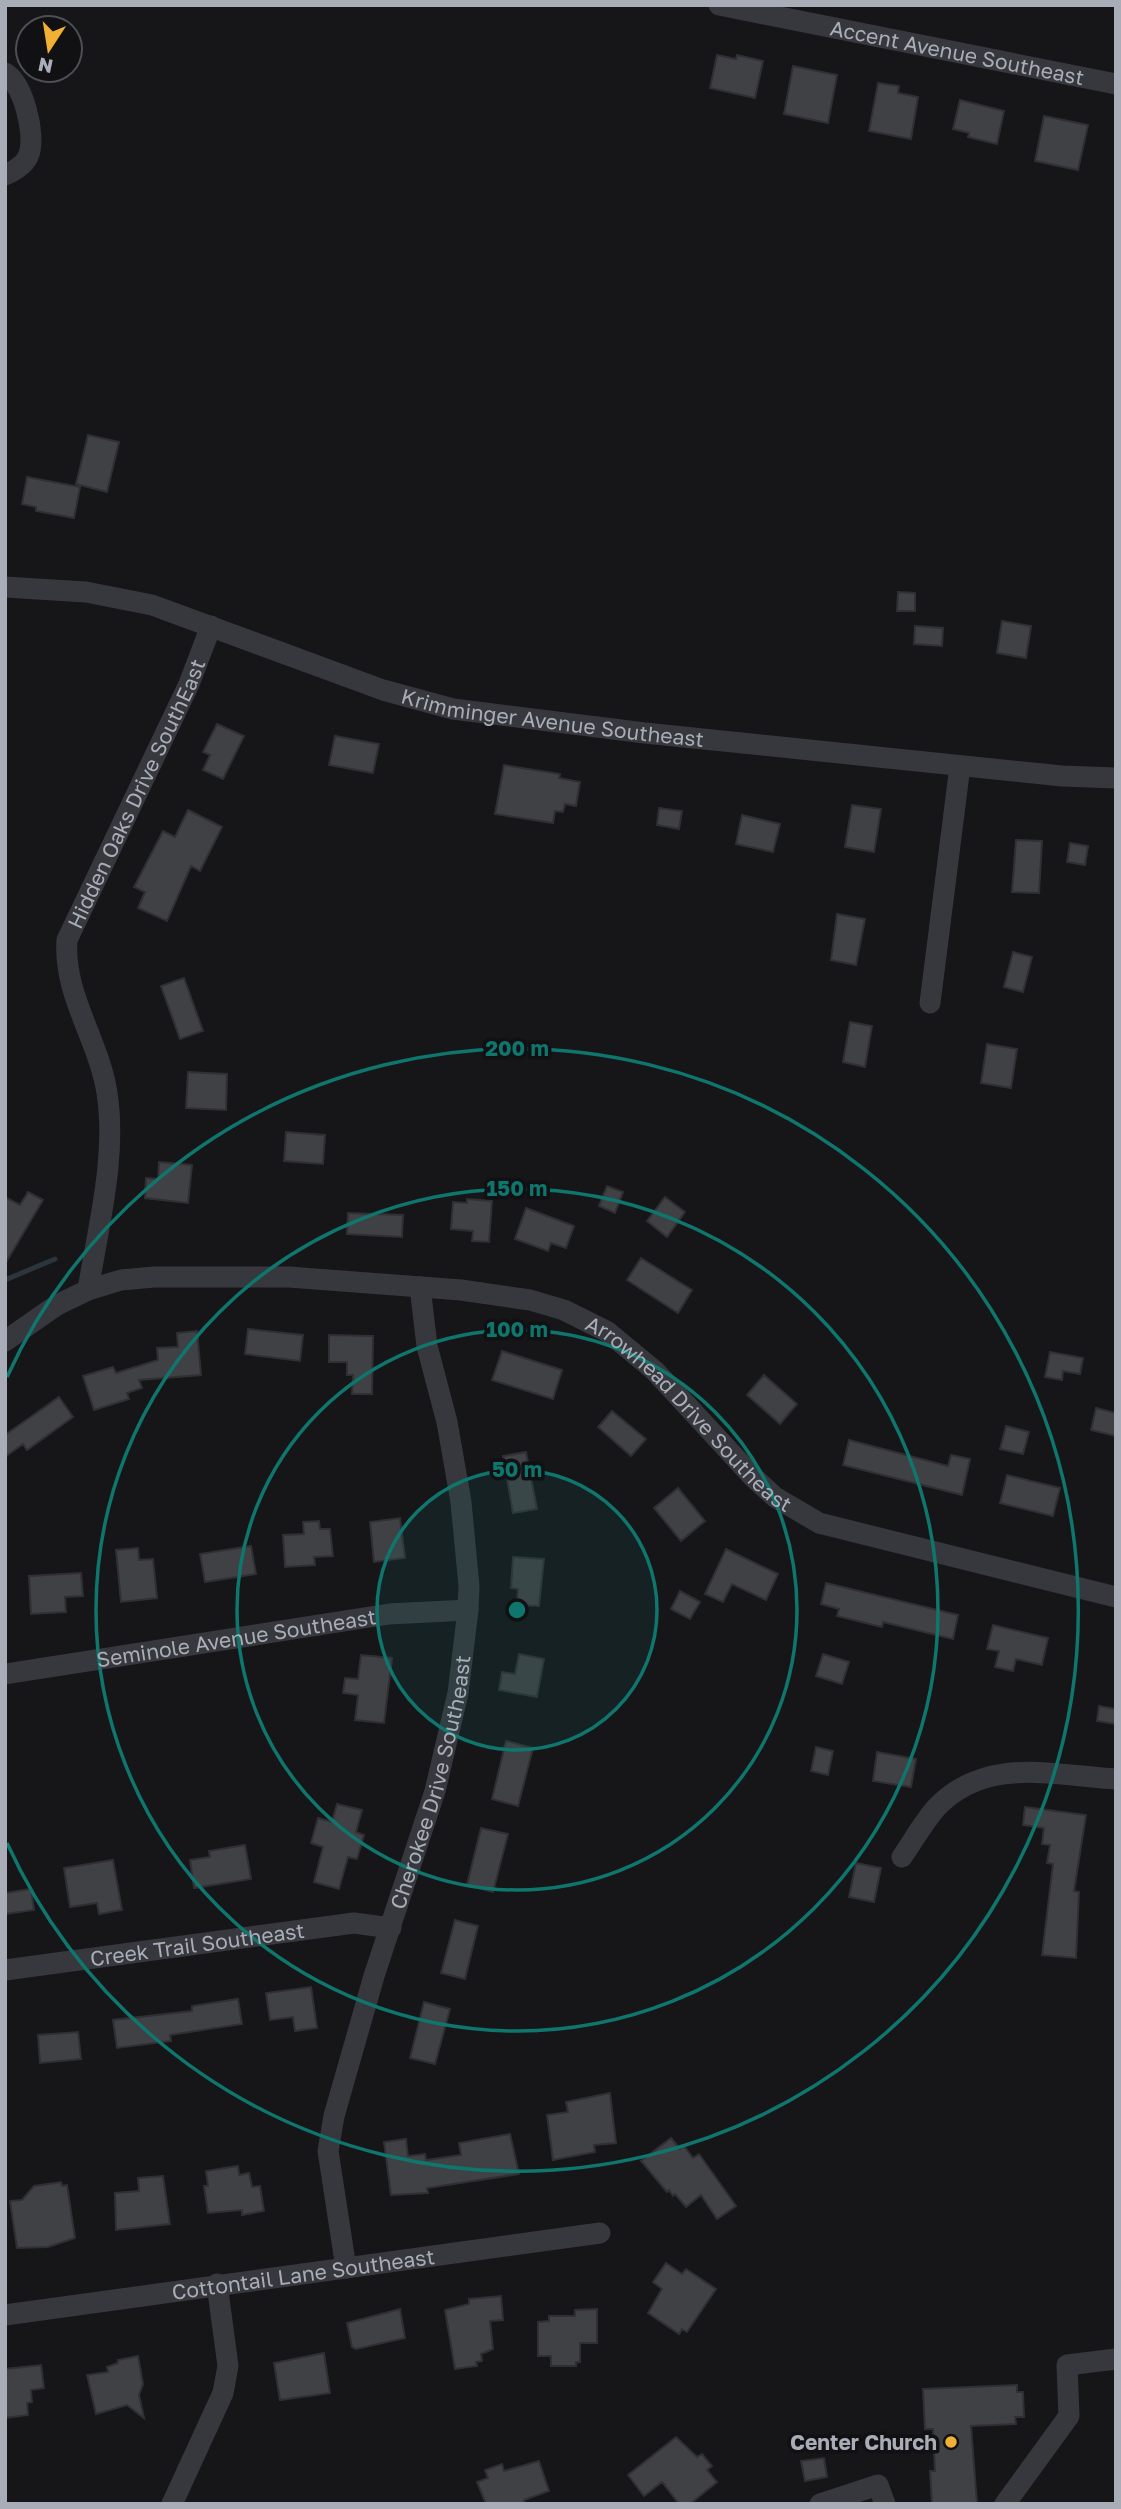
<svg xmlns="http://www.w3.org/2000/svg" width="1121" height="2509" font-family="'Golos Text',sans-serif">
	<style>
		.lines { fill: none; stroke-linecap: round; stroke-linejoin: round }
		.stream { stroke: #2c353c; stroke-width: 5 }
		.building { fill: #404145; stroke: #303034; stroke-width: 2 }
		.minor { stroke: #37383d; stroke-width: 21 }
		.ring { fill: none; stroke: #0f766e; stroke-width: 3.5 }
		.poi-dot { fill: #f2b134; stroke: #111113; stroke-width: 2.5 }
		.labels { text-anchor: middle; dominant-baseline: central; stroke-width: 7; stroke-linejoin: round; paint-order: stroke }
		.street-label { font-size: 21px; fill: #a8adb8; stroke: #111113 }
		.poi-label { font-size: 21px; font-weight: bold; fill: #a8adb8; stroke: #111113; text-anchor: end }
		.centre { fill: #0f766e; stroke: #111113; stroke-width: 3.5 }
		.ring-label { font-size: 21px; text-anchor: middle; font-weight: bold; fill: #0f766e; stroke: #111113; stroke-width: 7; stroke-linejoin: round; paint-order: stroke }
	</style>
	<rect width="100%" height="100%" fill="#161618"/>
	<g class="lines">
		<path class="stream" d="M 5,1280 L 55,1259"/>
	</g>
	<path class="building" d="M 717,55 L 736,59 L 737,55 L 763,61 L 755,98 L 710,88 Z
		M 793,66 L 837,75 L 828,123 L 784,114 Z
		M 878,83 L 899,86 L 898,93 L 918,97 L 911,139 L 869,131 Z
		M 960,100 L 1004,111 L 997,144 L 968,137 L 969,133 L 953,129 Z
		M 1044,116 L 1088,125 L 1078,170 L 1035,161 Z
		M 88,435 L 119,442 L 107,492 L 76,484 Z
		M 27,477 L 80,487 L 74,518 L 36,511 L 36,507 L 22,504 Z
		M 898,592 L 915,593 L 915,611 L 897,611 Z
		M 1002,621 L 1031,626 L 1026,658 L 997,653 Z
		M 915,626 L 943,628 L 942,646 L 914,644 Z
		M 217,724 L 244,736 L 223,779 L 203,770 L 210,755 L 203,752 Z
		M 335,736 L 379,744 L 373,773 L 329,765 Z
		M 504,765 L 560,774 L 559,778 L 580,782 L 576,806 L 565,804 L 563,812 L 555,811 L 553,823 L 495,814 Z
		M 852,805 L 881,809 L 874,852 L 845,847 Z
		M 659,808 L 682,811 L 679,829 L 657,825 Z
		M 188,810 L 222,827 L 200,871 L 191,866 L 167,921 L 138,908 L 145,892 L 134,887 L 163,831 L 175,837 Z
		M 742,815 L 780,824 L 773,852 L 736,844 Z
		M 1016,840 L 1042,841 L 1039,893 L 1012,892 Z
		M 1070,843 L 1088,846 L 1085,865 L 1067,862 Z
		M 837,914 L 865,919 L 856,965 L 831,960 Z
		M 1013,952 L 1032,957 L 1023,992 L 1004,987 Z
		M 184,978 L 203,1031 L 180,1039 L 161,986 Z
		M 850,1022 L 872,1026 L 865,1067 L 843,1062 Z
		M 987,1044 L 1017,1049 L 1011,1088 L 981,1083 Z
		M 188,1072 L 227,1074 L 226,1110 L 186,1108 Z
		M 286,1132 L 325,1135 L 323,1164 L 284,1161 Z
		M 159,1162 L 192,1165 L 188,1203 L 145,1198 L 146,1178 L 158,1179 Z
		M 607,1186 L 623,1192 L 615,1213 L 599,1206 Z
		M 28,1192 L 43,1200 L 5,1264 L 5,1197 L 20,1205 Z
		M 665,1197 L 685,1212 L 667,1237 L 647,1221 Z
		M 467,1199 L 492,1201 L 489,1242 L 472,1241 L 473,1231 L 451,1229 L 453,1202 L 467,1203 Z
		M 526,1208 L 574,1226 L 566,1248 L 551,1243 L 548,1251 L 515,1239 Z
		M 348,1213 L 403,1215 L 402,1237 L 347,1234 Z
		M 641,1258 L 692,1290 L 678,1313 L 627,1280 Z
		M 248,1329 L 303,1335 L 300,1361 L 245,1354 Z
		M 197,1331 L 201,1375 L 139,1380 L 142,1388 L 127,1393 L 129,1399 L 94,1410 L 83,1376 L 113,1367 L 116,1373 L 158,1360 L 157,1348 L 178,1347 L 177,1333 Z
		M 329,1335 L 373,1336 L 372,1394 L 352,1394 L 353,1375 L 347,1375 L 347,1362 L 329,1362 Z
		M 502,1351 L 562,1370 L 553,1399 L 492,1380 Z
		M 1050,1352 L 1083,1358 L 1080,1374 L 1063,1371 L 1062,1380 L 1045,1377 Z
		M 764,1375 L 797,1404 L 780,1424 L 747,1395 Z
		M 59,1397 L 73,1417 L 27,1450 L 23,1444 L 5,1457 L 5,1435 Z
		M 1096,1408 L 1116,1413 L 1116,1436 L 1091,1430 Z
		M 612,1411 L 646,1439 L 631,1456 L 598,1427 Z
		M 1006,1426 L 1029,1432 L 1023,1454 L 1000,1449 Z
		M 849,1440 L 948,1466 L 951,1455 L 970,1459 L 962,1495 L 843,1465 Z
		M 526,1452 L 537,1509 L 513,1513 L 503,1456 Z
		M 1007,1475 L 1060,1488 L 1053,1516 L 1000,1503 Z
		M 678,1488 L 705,1521 L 681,1541 L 654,1508 Z
		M 400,1518 L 405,1558 L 374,1562 L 370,1522 Z
		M 319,1521 L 320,1529 L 330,1529 L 333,1556 L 314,1557 L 315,1565 L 285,1567 L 283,1535 L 304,1534 L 303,1522 Z
		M 251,1546 L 256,1574 L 205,1582 L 200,1554 Z
		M 138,1548 L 139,1560 L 153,1559 L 157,1598 L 121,1602 L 116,1550 Z
		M 726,1549 L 778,1574 L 766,1600 L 732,1584 L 723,1602 L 705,1594 Z
		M 513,1557 L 544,1559 L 539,1606 L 517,1605 L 518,1589 L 511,1588 Z
		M 81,1573 L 83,1596 L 65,1597 L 66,1612 L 31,1614 L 29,1576 Z
		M 826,1583 L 958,1615 L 953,1639 L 883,1622 L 882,1627 L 837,1616 L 839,1609 L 821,1604 Z
		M 680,1591 L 700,1602 L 690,1619 L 671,1609 Z
		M 993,1625 L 1048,1638 L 1042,1665 L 1016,1659 L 1013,1671 L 995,1667 L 999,1651 L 987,1649 Z
		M 519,1654 L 544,1659 L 537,1697 L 499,1690 L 502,1672 L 515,1674 Z
		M 823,1654 L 849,1662 L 842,1684 L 816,1676 Z
		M 361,1655 L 392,1658 L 384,1723 L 355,1720 L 358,1695 L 343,1693 L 345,1678 L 358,1679 Z
		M 1099,1706 L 1116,1709 L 1116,1724 L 1097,1721 Z
		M 506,1741 L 533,1748 L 518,1806 L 492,1799 Z
		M 816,1747 L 833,1751 L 828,1775 L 811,1771 Z
		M 877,1752 L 916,1759 L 911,1787 L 873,1781 Z
		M 337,1804 L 362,1810 L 356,1832 L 364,1835 L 357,1859 L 348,1857 L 339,1889 L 314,1882 L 323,1847 L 311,1843 L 318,1818 L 332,1822 Z
		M 1025,1807 L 1086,1815 L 1074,1891 L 1079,1892 L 1076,1958 L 1042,1955 L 1053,1864 L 1047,1863 L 1050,1845 L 1042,1844 L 1044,1828 L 1023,1825 Z
		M 481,1828 L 508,1834 L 493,1892 L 467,1885 Z
		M 245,1845 L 251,1879 L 194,1888 L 190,1860 L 210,1857 L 209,1851 Z
		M 113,1860 L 122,1910 L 99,1914 L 97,1903 L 70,1907 L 64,1868 Z
		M 856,1863 L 881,1868 L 874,1902 L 849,1897 Z
		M 31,1889 L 34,1910 L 5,1914 L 5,1893 Z
		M 455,1920 L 478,1926 L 465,1979 L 441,1973 Z
		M 311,1987 L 317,2028 L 295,2031 L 293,2017 L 270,2020 L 266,1993 Z
		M 238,1999 L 242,2024 L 170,2035 L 171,2041 L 117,2048 L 113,2020 L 192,2011 L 192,2006 Z
		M 424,2002 L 450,2009 L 435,2064 L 410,2058 Z
		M 78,2032 L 81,2059 L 40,2063 L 38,2035 Z
		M 610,2093 L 616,2143 L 594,2145 L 595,2152 L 553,2160 L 547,2115 L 568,2112 L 566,2102 Z
		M 510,2134 L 519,2174 L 427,2188 L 428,2193 L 391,2195 L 384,2142 L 406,2139 L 408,2156 L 425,2154 L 426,2160 L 461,2155 L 459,2143 Z
		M 671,2138 L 680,2149 L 684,2146 L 693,2158 L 699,2154 L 736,2206 L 717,2219 L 701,2195 L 686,2207 L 675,2194 L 673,2196 L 669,2190 L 667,2192 L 641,2161 Z
		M 238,2166 L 239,2175 L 249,2173 L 252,2187 L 260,2186 L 264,2211 L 242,2215 L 242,2210 L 208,2213 L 204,2186 L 208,2186 L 206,2171 Z
		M 163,2176 L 170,2224 L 116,2230 L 115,2193 L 139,2191 L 138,2178 Z
		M 61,2182 L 62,2186 L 67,2185 L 75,2238 L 48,2247 L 17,2248 L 10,2201 L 22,2200 L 34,2186 Z
		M 666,2263 L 682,2274 L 686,2269 L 716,2289 L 687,2332 L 682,2329 L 679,2334 L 648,2313 L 662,2289 L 653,2282 Z
		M 501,2296 L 503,2320 L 490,2321 L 493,2349 L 481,2354 L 482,2361 L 476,2362 L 477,2366 L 455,2369 L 445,2310 L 469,2304 L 469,2299 Z
		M 400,2309 L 405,2338 L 356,2349 L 352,2347 L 347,2323 Z
		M 597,2309 L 597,2343 L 580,2343 L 580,2362 L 576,2362 L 576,2366 L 551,2366 L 551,2356 L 538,2356 L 538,2322 L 549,2321 L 549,2316 L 575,2316 L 575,2310 Z
		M 324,2353 L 330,2393 L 280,2400 L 274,2363 Z
		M 138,2356 L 143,2384 L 139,2395 L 144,2418 L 127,2405 L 96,2414 L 87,2375 L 108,2372 L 107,2367 L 118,2363 L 118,2360 Z
		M 41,2365 L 44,2388 L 31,2390 L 32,2402 L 27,2403 L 28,2415 L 5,2418 L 5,2369 Z
		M 1017,2385 L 1017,2392 L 1023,2392 L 1024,2417 L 1015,2417 L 1016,2424 L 971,2426 L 977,2503 L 932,2504 L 930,2471 L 935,2471 L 933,2429 L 925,2429 L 923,2389 Z
		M 676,2437 L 697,2457 L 702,2454 L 712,2466 L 707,2470 L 717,2482 L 690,2504 L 679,2504 L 662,2482 L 644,2496 L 628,2475 Z
		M 824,2458 L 827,2477 L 805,2481 L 801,2461 Z
		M 539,2461 L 549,2491 L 524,2500 L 525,2504 L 486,2504 L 477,2482 L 488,2478 L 485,2470 L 502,2464 L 504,2471 Z"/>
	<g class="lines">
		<g class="minor">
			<path id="s1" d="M 719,5 L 1116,84"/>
			<path d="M 5,73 C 23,83 36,134 29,154 C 26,164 14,171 5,175"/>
			<path id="s2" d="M 5,587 L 86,592 L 152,605 L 383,690 L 453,709 L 645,733 L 1062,776 L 1116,778"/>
			<path d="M 930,1003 L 960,766"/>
			<path id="s3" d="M 88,1290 C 98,1227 117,1157 107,1093 C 99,1040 63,995 67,940 L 189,684 L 211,626"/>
			<path id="s4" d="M 5,1341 L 57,1305 L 88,1290 L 121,1280 L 154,1277 L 289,1277 L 461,1290 L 530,1300 L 564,1310 L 608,1332 L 655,1371 L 754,1478 L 775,1497 L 819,1523 L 1116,1597"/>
			<path id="s5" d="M 5,1674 L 389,1614 L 468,1610"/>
			<path d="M 902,1857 C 913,1841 923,1823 936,1808 C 985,1756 1052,1775 1116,1779"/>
			<path id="s6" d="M 5,1970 L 354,1923 L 391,1928"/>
			<path id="s7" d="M 346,2268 L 328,2151 L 334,2116 L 374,1976 L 435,1791 L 458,1693 L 468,1610 L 469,1586 L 461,1502 L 447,1422 L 427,1346 L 420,1287"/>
			<path id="s8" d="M 5,2315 L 600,2233"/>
			<path d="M 172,2504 L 223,2393 L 228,2366 L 217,2284"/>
			<path d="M 820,2504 L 878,2485 L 885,2504"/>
			<path d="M 1005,2504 L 1069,2416 L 1067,2365 L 1116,2359"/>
		</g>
	</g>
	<circle cx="517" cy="1610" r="140" fill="#0f766e" fill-opacity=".12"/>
	<g class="ring">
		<circle cx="517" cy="1610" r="140"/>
		<circle cx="517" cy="1610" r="280"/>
		<circle cx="517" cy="1610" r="421"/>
		<path d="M7 1377A561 561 0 1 1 7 1843"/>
	</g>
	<circle class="poi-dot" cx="951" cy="2442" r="7"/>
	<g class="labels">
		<g class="street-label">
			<text stroke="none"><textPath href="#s1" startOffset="243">Accent Avenue Southeast</textPath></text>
			<text stroke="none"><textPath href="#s2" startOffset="567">Krimminger Avenue Southeast</textPath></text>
			<text stroke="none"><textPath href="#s3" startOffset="520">Hidden Oaks Drive SouthEast</textPath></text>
			<text stroke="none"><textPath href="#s4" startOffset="742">Arrowhead Drive Southeast</textPath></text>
			<text stroke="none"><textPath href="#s5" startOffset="234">Seminole Avenue Southeast</textPath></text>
			<text stroke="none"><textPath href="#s7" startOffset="502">Cherokee Drive Southeast</textPath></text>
			<text stroke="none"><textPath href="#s6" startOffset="194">Creek Trail Southeast</textPath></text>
			<text stroke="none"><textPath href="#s8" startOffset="301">Cottontail Lane Southeast</textPath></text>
		</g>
		<g class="poi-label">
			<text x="937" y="2442">Center Church</text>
		</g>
	</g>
	<circle cx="517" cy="1610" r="10" class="centre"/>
	<g class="ring-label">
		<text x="517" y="1056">200 m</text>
		<text x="517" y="1196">150 m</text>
		<text x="517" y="1337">100 m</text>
		<text x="517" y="1477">50 m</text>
	</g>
	<rect width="1121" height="2509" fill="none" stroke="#a8adb8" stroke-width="14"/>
	<g transform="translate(49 49) rotate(192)"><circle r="33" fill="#111113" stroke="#4d4f55" stroke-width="2"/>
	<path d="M0-5L12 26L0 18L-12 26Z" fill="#f2b134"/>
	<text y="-10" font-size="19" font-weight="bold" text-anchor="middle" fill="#a8adb8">N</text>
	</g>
</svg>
